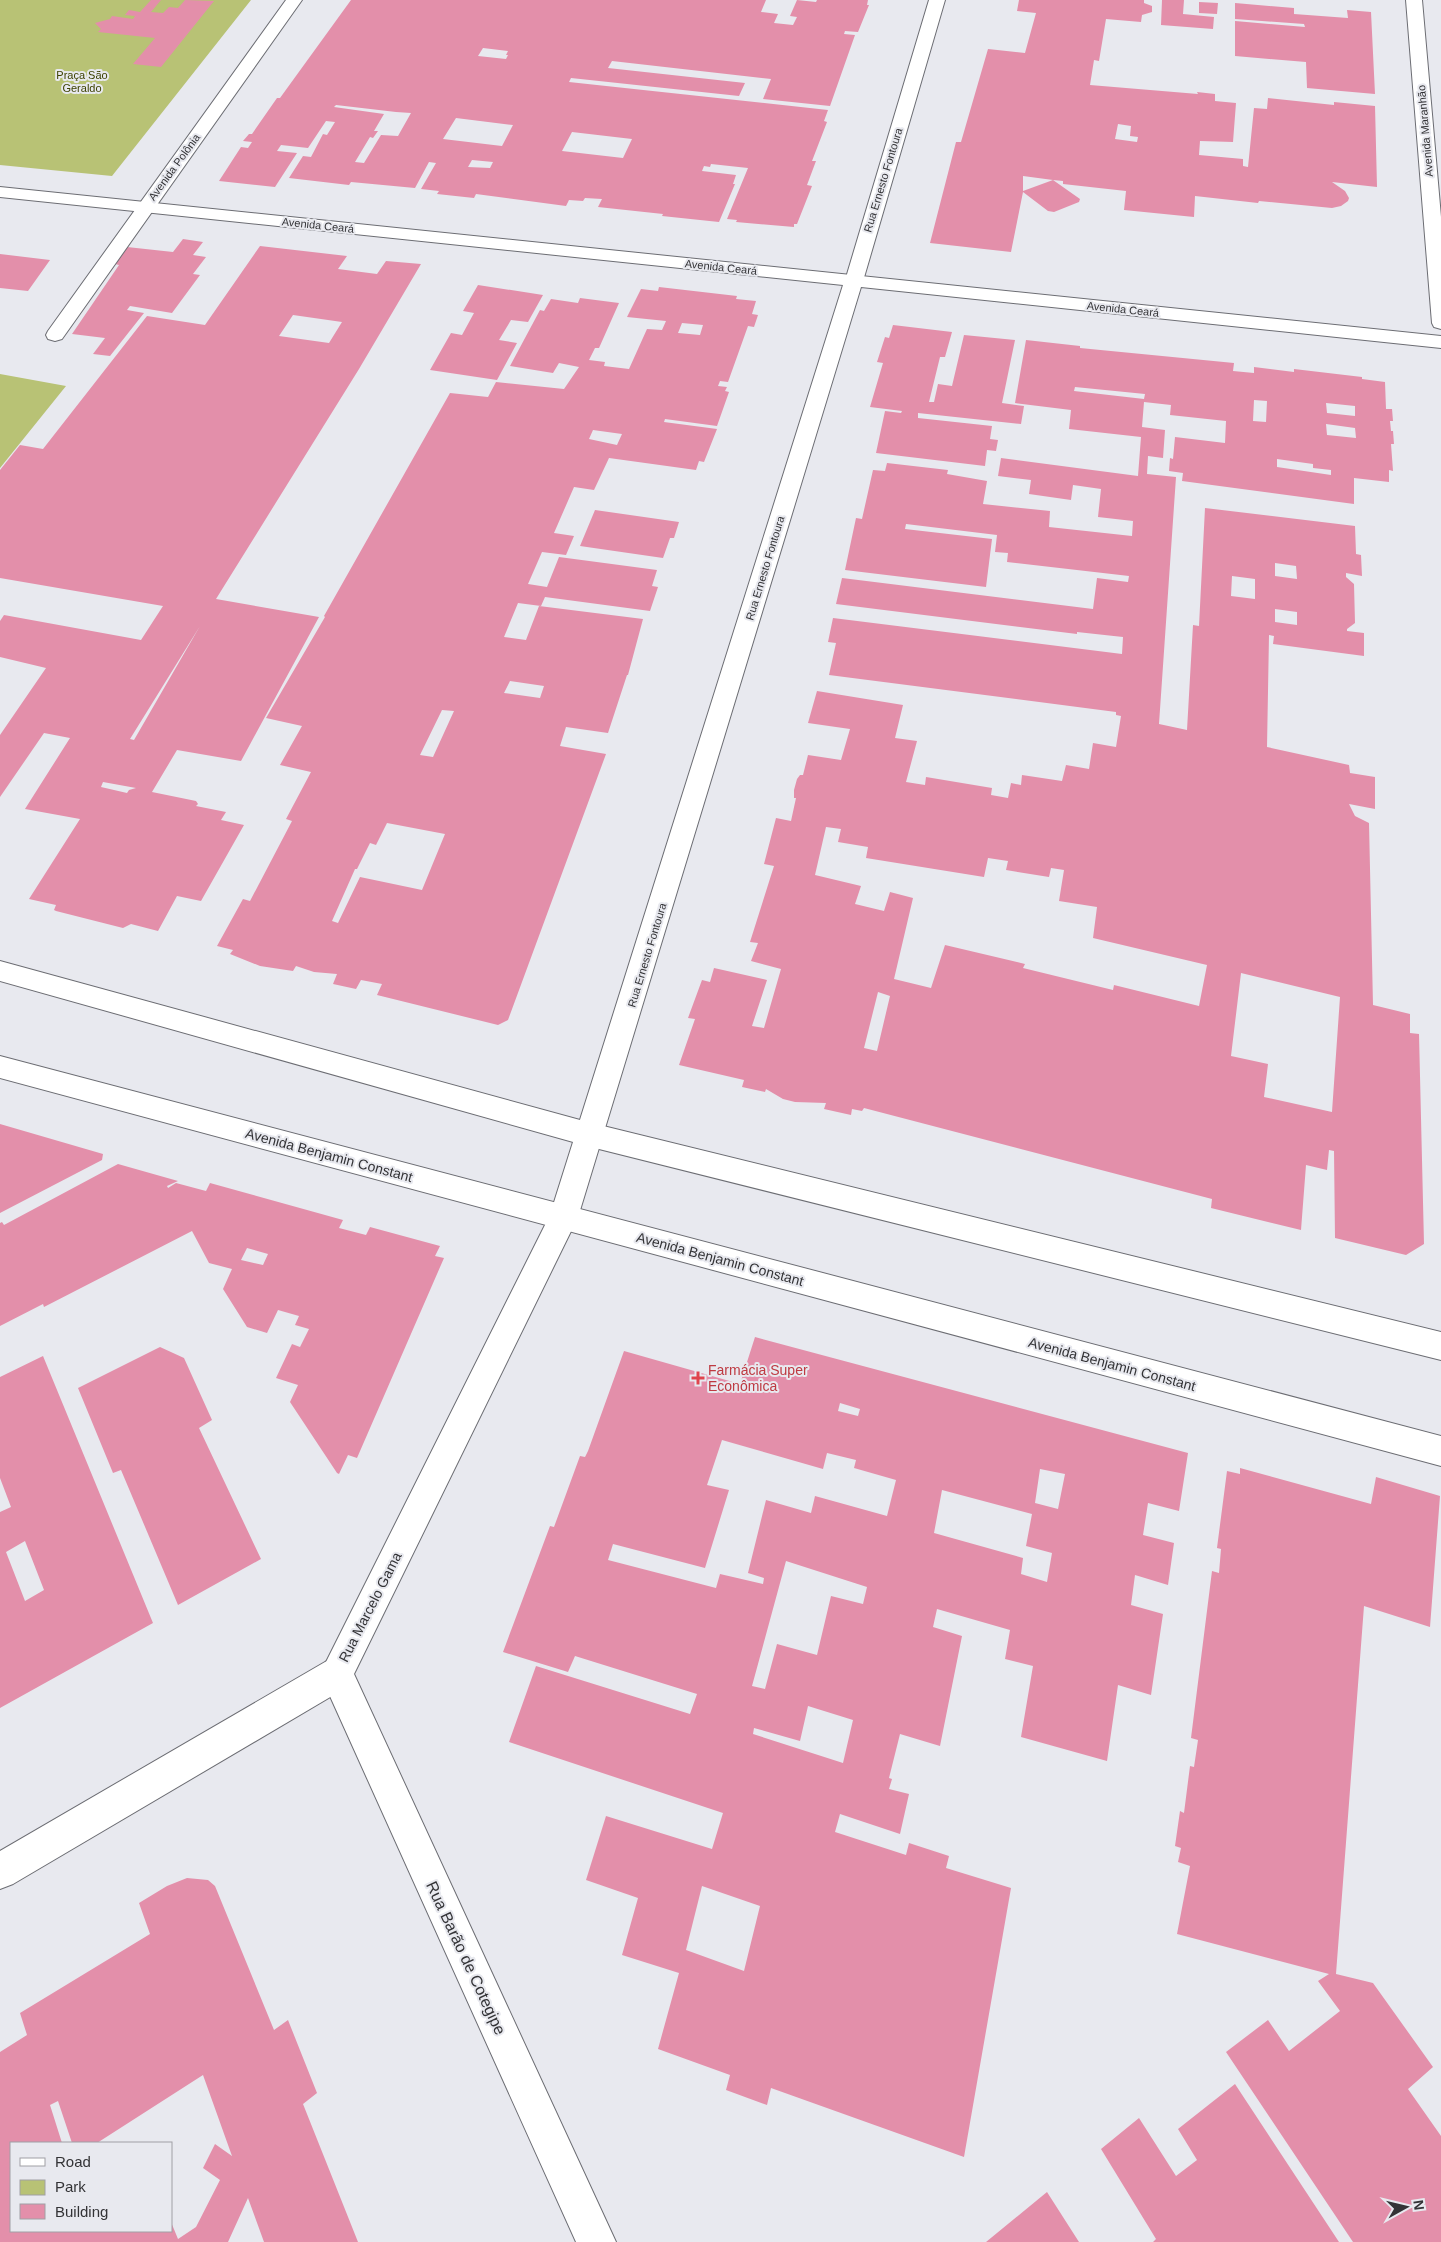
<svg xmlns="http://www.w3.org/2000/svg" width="1441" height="2242" font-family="Helvetica,sans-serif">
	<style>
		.green { fill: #b8c275 }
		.building { fill: #e38faa; fill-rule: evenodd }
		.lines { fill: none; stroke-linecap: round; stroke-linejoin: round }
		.minor-casing { stroke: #6c6d73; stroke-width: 2 }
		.tertiary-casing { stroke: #6c6d73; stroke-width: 2 }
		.secondary-casing { stroke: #6c6d73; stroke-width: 2 }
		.minor { fill: #fff; fill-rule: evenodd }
		.tertiary { fill: #fff; fill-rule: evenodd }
		.secondary { fill: #fff; fill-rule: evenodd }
		.health-dot { fill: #e0444e; stroke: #e8e9ef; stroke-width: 2 }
		.labels { text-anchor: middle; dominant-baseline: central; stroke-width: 4; stroke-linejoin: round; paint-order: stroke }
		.far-park-label { font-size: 11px; fill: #3c4100; stroke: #e8e9ef }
		.far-street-label { font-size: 11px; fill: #333336; stroke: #e8e9ef }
		.street-label { font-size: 14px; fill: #333336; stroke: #e8e9ef }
		.health-label { font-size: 14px; fill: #be3a42; stroke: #e8e9ef; text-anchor: start }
		.near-street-label { font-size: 16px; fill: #333336; stroke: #e8e9ef }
	</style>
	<rect width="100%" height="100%" fill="#e8e9ef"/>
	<path class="green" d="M 0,0 L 251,0 L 112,176 L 0,165 Z
		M 0,374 L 66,386 L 0,468 Z"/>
	<path class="building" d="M 151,0 L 161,0 L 151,12 L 163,13 L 169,7 L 178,8 L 185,0 L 214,1 L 161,67 L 133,64 L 155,38 L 98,32 L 101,29 L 95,23 L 110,19 L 112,16 L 133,19 L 135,16 L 125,15 L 129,10 L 140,12 Z
		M 351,0 L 766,0 L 761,12 L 778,14 L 774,23 L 793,25 L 797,17 L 790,16 L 797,0 L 816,2 L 817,0 L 868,0 L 867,5 L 869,5 L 858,32 L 845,31 L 844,34 L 855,35 L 830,106 L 763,99 L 771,79 L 612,61 L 608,68 L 745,83 L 739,96 L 571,78 L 569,82 L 828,110 L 824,121 L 827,122 L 812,161 L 816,161 L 807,185 L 812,186 L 797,224 L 794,224 L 794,227 L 736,222 L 737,220 L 727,219 L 748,168 L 711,164 L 710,167 L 704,166 L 702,171 L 736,175 L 733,184 L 735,184 L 719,222 L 662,216 L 663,214 L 598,207 L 602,199 L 585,198 L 583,201 L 569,200 L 566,206 L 476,194 L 474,198 L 437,194 L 439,191 L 421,189 L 436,163 L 429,162 L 415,188 L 351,182 L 349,185 L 289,178 L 303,156 L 311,157 L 323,134 L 327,135 L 335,122 L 326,121 L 308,148 L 281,145 L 277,151 L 297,153 L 275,187 L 219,181 L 241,147 L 248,148 L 252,142 L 243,141 L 249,134 L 252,134 L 277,98 L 280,98 ZM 483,48 L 508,51 L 506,55 L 508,55 L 506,59 L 478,56 ZM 336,105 L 396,112 L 411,113 L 398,136 L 381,135 L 364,163 L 355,162 L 370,137 L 373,138 L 378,131 L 374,131 L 384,114 L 334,107 ZM 456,118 L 513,125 L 502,146 L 443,139 ZM 572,132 L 632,139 L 623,158 L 562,151 ZM 472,160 L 493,162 L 490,168 L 468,167 Z
		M 1019,0 L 1144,0 L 1144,3 L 1152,6 L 1152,12 L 1142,15 L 1141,22 L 1106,19 L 1099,61 L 1094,60 L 1090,85 L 1198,94 L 1197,92 L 1215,94 L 1215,101 L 1236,103 L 1233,142 L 1200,141 L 1199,155 L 1243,159 L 1243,166 L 1248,167 L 1254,108 L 1267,109 L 1268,98 L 1334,105 L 1334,102 L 1375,106 L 1377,187 L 1332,182 L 1345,191 L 1349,198 L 1348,201 L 1341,206 L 1332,208 L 1259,201 L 1258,203 L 1195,196 L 1194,217 L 1124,210 L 1126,191 L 1063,184 L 1063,181 L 1053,180 L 1080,199 L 1079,202 L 1054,212 L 1048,211 L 1023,192 L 1011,252 L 930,243 L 956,142 L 961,142 L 988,49 L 1025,53 L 1036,13 L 1017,11 ZM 1118,124 L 1131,126 L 1130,136 L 1138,137 L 1137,142 L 1115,139 ZM 1023,176 L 1053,180 L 1023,191 Z
		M 1162,0 L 1184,0 L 1183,14 L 1214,17 L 1213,29 L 1161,25 Z
		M 1199,2 L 1218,3 L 1217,14 L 1199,13 Z
		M 1235,3 L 1294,8 L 1294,14 L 1348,18 L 1347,10 L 1371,12 L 1375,94 L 1307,88 L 1306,62 L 1235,56 L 1235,21 L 1305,27 L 1304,24 L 1235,19 Z
		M 183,239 L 203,242 L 193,255 L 206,257 L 193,274 L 200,275 L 172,313 L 130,306 L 127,310 L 144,313 L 110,356 L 93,354 L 105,338 L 72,334 L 119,265 L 115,264 L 127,247 L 173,252 Z
		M 260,246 L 347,256 L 338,269 L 377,274 L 386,261 L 421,264 L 359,369 L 216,599 L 319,617 L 241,761 L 177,750 L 152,792 L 196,801 L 198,804 L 196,806 L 226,812 L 221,820 L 244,825 L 201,901 L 177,896 L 158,931 L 131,924 L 123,928 L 56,911 L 54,910 L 56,905 L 29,899 L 80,819 L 25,809 L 70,738 L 44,733 L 0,797 L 0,735 L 46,668 L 0,657 L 0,621 L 4,615 L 141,640 L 163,606 L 0,578 L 0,470 L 20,445 L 43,449 L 147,316 L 205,325 ZM 293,315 L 342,322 L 329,343 L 279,336 ZM 200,626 L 134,740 L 130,739 L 161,689 ZM 103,782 L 136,788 L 129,790 L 127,793 L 101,787 Z
		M 0,254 L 50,260 L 28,291 L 0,288 Z
		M 478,285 L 543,295 L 528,322 L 511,320 L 499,340 L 517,343 L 497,380 L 430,370 L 451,333 L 462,335 L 474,313 L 463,311 Z
		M 659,287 L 737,296 L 736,299 L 756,301 L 752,314 L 758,315 L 754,327 L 748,326 L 728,382 L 720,381 L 718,386 L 727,387 L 725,391 L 729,392 L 717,426 L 665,419 L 664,422 L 717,429 L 704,462 L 699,461 L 696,470 L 609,458 L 594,490 L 574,487 L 554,533 L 574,536 L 566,555 L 542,552 L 528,584 L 547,587 L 559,557 L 657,570 L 652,586 L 658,587 L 650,611 L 545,597 L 541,606 L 518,603 L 504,637 L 526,640 L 539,606 L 643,619 L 628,675 L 627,675 L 608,733 L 566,727 L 560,746 L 606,754 L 508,1020 L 498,1025 L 377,995 L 382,984 L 361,980 L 356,989 L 333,984 L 337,974 L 314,972 L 296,966 L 293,971 L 260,966 L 230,954 L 233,950 L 217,946 L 243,899 L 250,901 L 292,821 L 286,819 L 311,772 L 280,765 L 302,726 L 266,718 L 325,617 L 324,616 L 450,393 L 488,397 L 496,382 L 564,389 L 579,367 L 559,363 L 553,373 L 510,366 L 540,310 L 544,311 L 551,299 L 578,303 L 580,298 L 619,303 L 599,348 L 595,348 L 589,360 L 605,362 L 604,366 L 629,369 L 647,329 L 662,330 L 666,321 L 627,317 L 641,289 L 658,291 ZM 682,323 L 703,325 L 700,335 L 678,333 ZM 593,430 L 622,434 L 617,445 L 589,439 ZM 510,681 L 544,686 L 540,698 L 504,693 ZM 442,710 L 454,711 L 433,757 L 420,755 ZM 387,823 L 445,834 L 422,890 L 360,877 L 338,923 L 332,921 L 355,869 L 357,869 L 370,843 L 376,845 Z
		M 893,325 L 952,332 L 945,357 L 940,357 L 929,402 L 934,402 L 938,384 L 952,386 L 964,335 L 1015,340 L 1002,403 L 1024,406 L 1021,424 L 918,413 L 918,418 L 992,426 L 990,439 L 998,440 L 996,451 L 987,450 L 985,466 L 876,453 L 885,411 L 901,413 L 902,411 L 870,407 L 883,363 L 877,362 L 885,337 L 889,338 Z
		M 1026,340 L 1080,346 L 1080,348 L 1234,363 L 1233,371 L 1254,373 L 1254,367 L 1294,372 L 1294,369 L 1362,377 L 1362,379 L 1385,382 L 1386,409 L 1392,409 L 1393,421 L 1390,421 L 1391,431 L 1393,431 L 1394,444 L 1391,444 L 1393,471 L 1389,470 L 1389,482 L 1354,478 L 1354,504 L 1182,481 L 1183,473 L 1169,471 L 1170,458 L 1173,459 L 1175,437 L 1225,443 L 1226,421 L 1170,415 L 1171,405 L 1144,402 L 1142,427 L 1165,430 L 1163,458 L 1148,456 L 1147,474 L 1176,477 L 1159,724 L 1187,730 L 1193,625 L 1199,626 L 1205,508 L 1355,526 L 1356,554 L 1361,555 L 1362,576 L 1346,573 L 1346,577 L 1354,584 L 1355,623 L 1347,629 L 1347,631 L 1364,633 L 1364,656 L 1273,644 L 1274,636 L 1269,635 L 1267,747 L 1349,765 L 1350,773 L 1375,777 L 1375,809 L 1349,804 L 1355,816 L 1369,823 L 1373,1005 L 1410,1014 L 1410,1033 L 1419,1034 L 1424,1244 L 1406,1255 L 1335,1238 L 1334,1151 L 1329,1150 L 1327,1170 L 1306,1165 L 1301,1230 L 1211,1208 L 1212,1199 L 864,1108 L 862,1111 L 852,1109 L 851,1115 L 824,1109 L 826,1103 L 795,1102 L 783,1099 L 766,1089 L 765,1092 L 742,1087 L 744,1080 L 679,1065 L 695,1019 L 688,1018 L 702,980 L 710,982 L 714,968 L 767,980 L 752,1026 L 764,1028 L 781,969 L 751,961 L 758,943 L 750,942 L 774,866 L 764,864 L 776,818 L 791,821 L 796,798 L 794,798 L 794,790 L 797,779 L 800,775 L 803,775 L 808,755 L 841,760 L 850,729 L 808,723 L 817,691 L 903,705 L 895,738 L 917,741 L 906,782 L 925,785 L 926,777 L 992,788 L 991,795 L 1008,798 L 1011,783 L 1021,785 L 1022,775 L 1062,781 L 1066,765 L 1089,769 L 1093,743 L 1116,747 L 1121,716 L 1116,715 L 1116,712 L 829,675 L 836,643 L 828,642 L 833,618 L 1122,654 L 1123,637 L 1077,632 L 1077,634 L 836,604 L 842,578 L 1093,609 L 1097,578 L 1128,582 L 1129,576 L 1007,562 L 1008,553 L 995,552 L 997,535 L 906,524 L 905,529 L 992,539 L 986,587 L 845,570 L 856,518 L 862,519 L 873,470 L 885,471 L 887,463 L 948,470 L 947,474 L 987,481 L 983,504 L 1050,511 L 1049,527 L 1132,536 L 1133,521 L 1098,517 L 1101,489 L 1073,485 L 1071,500 L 1029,494 L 1031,480 L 998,476 L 1001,458 L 1138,476 L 1141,437 L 1069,429 L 1071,410 L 1015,403 ZM 1075,387 L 1145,394 L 1144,399 L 1074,391 ZM 1254,400 L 1267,401 L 1266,422 L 1253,421 ZM 1326,403 L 1355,406 L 1355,416 L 1327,413 ZM 1326,424 L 1355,428 L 1356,438 L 1327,435 ZM 1277,459 L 1313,464 L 1313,468 L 1331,470 L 1331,475 L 1277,467 ZM 1275,563 L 1296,566 L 1297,579 L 1275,576 ZM 1232,576 L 1255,579 L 1255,599 L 1231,596 ZM 1275,609 L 1297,612 L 1297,625 L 1275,622 ZM 826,827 L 841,829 L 838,842 L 868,847 L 866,858 L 984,877 L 988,858 L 1008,861 L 1006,870 L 1049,877 L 1051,868 L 1064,870 L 1059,901 L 1097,907 L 1093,938 L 1207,965 L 1199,1006 L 1114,985 L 1113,990 L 1023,968 L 1025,964 L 945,945 L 931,988 L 894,979 L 913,898 L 890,892 L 884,911 L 855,904 L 861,886 L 815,875 ZM 1241,973 L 1340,997 L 1332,1112 L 1264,1097 L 1268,1064 L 1231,1056 ZM 878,992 L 890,996 L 877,1051 L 864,1048 Z
		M 595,510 L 679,522 L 674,538 L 670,538 L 663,558 L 580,546 Z
		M 0,1124 L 103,1154 L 102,1160 L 0,1213 Z
		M 118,1164 L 178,1181 L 167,1186 L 168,1188 L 176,1183 L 206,1191 L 210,1183 L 343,1220 L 339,1228 L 366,1235 L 370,1227 L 440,1246 L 435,1256 L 444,1258 L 357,1458 L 348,1455 L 339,1474 L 337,1473 L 290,1402 L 298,1385 L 276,1378 L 292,1344 L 300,1347 L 309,1329 L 295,1325 L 299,1316 L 278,1310 L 267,1333 L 247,1327 L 223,1289 L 232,1269 L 209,1263 L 192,1231 L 44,1307 L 43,1304 L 0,1326 L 0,1223 L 2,1222 L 4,1225 ZM 247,1248 L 268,1254 L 263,1265 L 241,1260 Z
		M 755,1337 L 1188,1453 L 1179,1511 L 1148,1503 L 1143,1535 L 1174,1543 L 1168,1585 L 1135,1575 L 1131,1605 L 1163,1614 L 1151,1695 L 1118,1685 L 1107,1761 L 1021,1737 L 1033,1666 L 1005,1659 L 1010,1630 L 937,1609 L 933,1627 L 962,1636 L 940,1746 L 900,1734 L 889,1778 L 892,1779 L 889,1789 L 909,1794 L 900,1834 L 840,1814 L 835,1832 L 906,1855 L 909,1843 L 949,1856 L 946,1868 L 1011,1888 L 964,2157 L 771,2088 L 767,2105 L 726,2090 L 730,2075 L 658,2049 L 679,1973 L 622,1955 L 638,1898 L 586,1880 L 606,1816 L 712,1849 L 723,1813 L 509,1742 L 536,1666 L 690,1714 L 697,1694 L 575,1656 L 568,1672 L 503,1652 L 550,1526 L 554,1527 L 580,1456 L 585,1457 L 588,1451 L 624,1351 L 740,1384 ZM 840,1403 L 860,1409 L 858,1416 L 838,1411 ZM 722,1440 L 823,1469 L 827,1453 L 856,1460 L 854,1468 L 896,1480 L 887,1516 L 815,1496 L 811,1513 L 766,1500 L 748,1573 L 764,1578 L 763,1584 L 720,1574 L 716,1588 L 608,1560 L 613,1544 L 705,1568 L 729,1490 L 707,1485 ZM 1040,1469 L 1065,1474 L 1058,1509 L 1035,1503 ZM 942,1490 L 1032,1514 L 1026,1546 L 1052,1553 L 1047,1582 L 1021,1574 L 1023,1558 L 934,1533 ZM 786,1561 L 867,1587 L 863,1604 L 831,1596 L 817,1655 L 777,1644 L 765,1689 L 752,1686 ZM 808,1706 L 853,1720 L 843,1763 L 753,1734 L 754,1728 L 800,1741 ZM 702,1886 L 760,1906 L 744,1971 L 686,1950 Z
		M 160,1347 L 184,1358 L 212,1420 L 199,1428 L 261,1559 L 178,1605 L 121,1470 L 113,1473 L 78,1388 Z
		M 43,1356 L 153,1623 L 0,1708 L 0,1512 L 11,1507 L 0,1478 L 0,1377 ZM 25,1541 L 44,1590 L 25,1601 L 6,1552 Z
		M 1240,1468 L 1371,1504 L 1376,1477 L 1440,1496 L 1430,1627 L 1364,1606 L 1336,1974 L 1373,1983 L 1433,2067 L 1408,2089 L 1441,2136 L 1441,2242 L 1353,2242 L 1226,2052 L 1268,2020 L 1289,2051 L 1340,2011 L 1318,1981 L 1329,1974 L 1177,1934 L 1190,1866 L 1178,1862 L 1181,1848 L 1175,1846 L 1180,1811 L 1184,1813 L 1190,1766 L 1194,1767 L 1198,1740 L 1191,1738 L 1212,1571 L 1219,1573 L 1221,1549 L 1217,1548 L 1227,1471 L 1240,1474 Z
		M 187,1878 L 208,1880 L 215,1886 L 274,2030 L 288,2020 L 317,2093 L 303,2104 L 358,2242 L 264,2242 L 248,2198 L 228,2242 L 0,2242 L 0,2052 L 27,2035 L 20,2013 L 150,1934 L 139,1903 L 167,1886 ZM 203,2075 L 232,2156 L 215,2144 L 203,2168 L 220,2180 L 196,2227 L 178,2239 L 171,2222 L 171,2231 L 11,2231 L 11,2143 L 62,2143 L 50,2105 L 58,2101 L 72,2143 L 97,2143 Z
		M 1235,2084 L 1339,2242 L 1153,2242 L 1156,2239 L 1101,2149 L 1139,2118 L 1176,2176 L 1197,2160 L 1178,2129 Z
		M 1047,2192 L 1079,2242 L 986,2242 Z"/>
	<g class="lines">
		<defs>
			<path id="minor" d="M 286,0 L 302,0 L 62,339 L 55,341 L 48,339 L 46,335 L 48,331 Z
				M 929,0 L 945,0 L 863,281 L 860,285 L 854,287 L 848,285 L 845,281 Z
				M 1406,0 L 1422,0 L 1441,217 L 1441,329 L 1434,327 L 1432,323 Z
				M 337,1657 L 349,1662 L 354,1674 L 349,1686 L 13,1884 L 0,1889 L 0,1851 L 325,1662 Z"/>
			<path id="tertiary" d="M 0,187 L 1441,336 L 1441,348 L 861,287 L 578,1217 L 354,1674 L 616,2242 L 576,2242 L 320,1674 L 550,1215 L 843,285 L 0,197 Z"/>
			<path id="secondary" d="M 0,961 L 591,1123 L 1441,1332 L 1441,1360 L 591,1147 L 0,981 Z
				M 0,1056 L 1441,1436 L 1441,1466 L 0,1078 Z"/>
		</defs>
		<use href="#minor" class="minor-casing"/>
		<use href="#tertiary" class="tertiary-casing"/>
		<use href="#secondary" class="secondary-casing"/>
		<use href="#minor" class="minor"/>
		<use href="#tertiary" class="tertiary"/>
		<use href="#secondary" class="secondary"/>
	</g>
	<path class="health-dot" d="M695.5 1370.5h5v5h5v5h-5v5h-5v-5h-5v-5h5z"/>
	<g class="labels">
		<g class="far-park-label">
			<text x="82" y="75">Praça São<tspan x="82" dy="13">Geraldo</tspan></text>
		</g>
		<g class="far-street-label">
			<text transform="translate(1425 131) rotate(-95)">Avenida Maranhão</text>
			<text transform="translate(174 167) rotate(-54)">Avenida Polônia</text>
			<text transform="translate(883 180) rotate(-73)">Rua Ernesto Fontoura</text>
			<text transform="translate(318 225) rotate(6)">Avenida Ceará</text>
			<text transform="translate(721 267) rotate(6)">Avenida Ceará</text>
			<text transform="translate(1123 309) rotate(6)">Avenida Ceará</text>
			<text transform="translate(765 568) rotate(-73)">Rua Ernesto Fontoura</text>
			<text transform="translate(647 955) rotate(-73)">Rua Ernesto Fontoura</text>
		</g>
		<g class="street-label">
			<text transform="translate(329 1155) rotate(15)">Avenida Benjamin Constant</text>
			<text transform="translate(720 1259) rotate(15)">Avenida Benjamin Constant</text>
			<text transform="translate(1112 1364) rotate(15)">Avenida Benjamin Constant</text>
			<text transform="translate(370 1607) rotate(-63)">Rua Marcelo Gama</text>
		</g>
		<g class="health-label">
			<text x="708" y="1370">Farmácia Super<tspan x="708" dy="16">Econômica</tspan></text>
		</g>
		<g class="near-street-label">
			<text transform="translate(466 1958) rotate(65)">Rua Barão de Cotegipe</text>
		</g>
	</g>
	<rect x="10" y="2142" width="162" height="90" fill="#e8e9ef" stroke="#a0a0a5"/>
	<rect x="20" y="2158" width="25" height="8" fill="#ffffff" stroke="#a0a0a5"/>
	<text x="55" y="2167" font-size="15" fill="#333336">Road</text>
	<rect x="20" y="2180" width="25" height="15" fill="#b8c275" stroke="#a0a0a5"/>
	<text x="55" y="2192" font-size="15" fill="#333336">Park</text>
	<rect x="20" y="2204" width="25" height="15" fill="#e38faa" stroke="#a0a0a5"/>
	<text x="55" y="2217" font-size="15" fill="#333336">Building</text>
	<g transform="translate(1406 2207) rotate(82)" stroke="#e8e9ef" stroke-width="4" paint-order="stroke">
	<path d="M0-4L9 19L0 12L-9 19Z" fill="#333336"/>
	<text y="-8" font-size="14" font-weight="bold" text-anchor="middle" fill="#333336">N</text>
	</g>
</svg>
